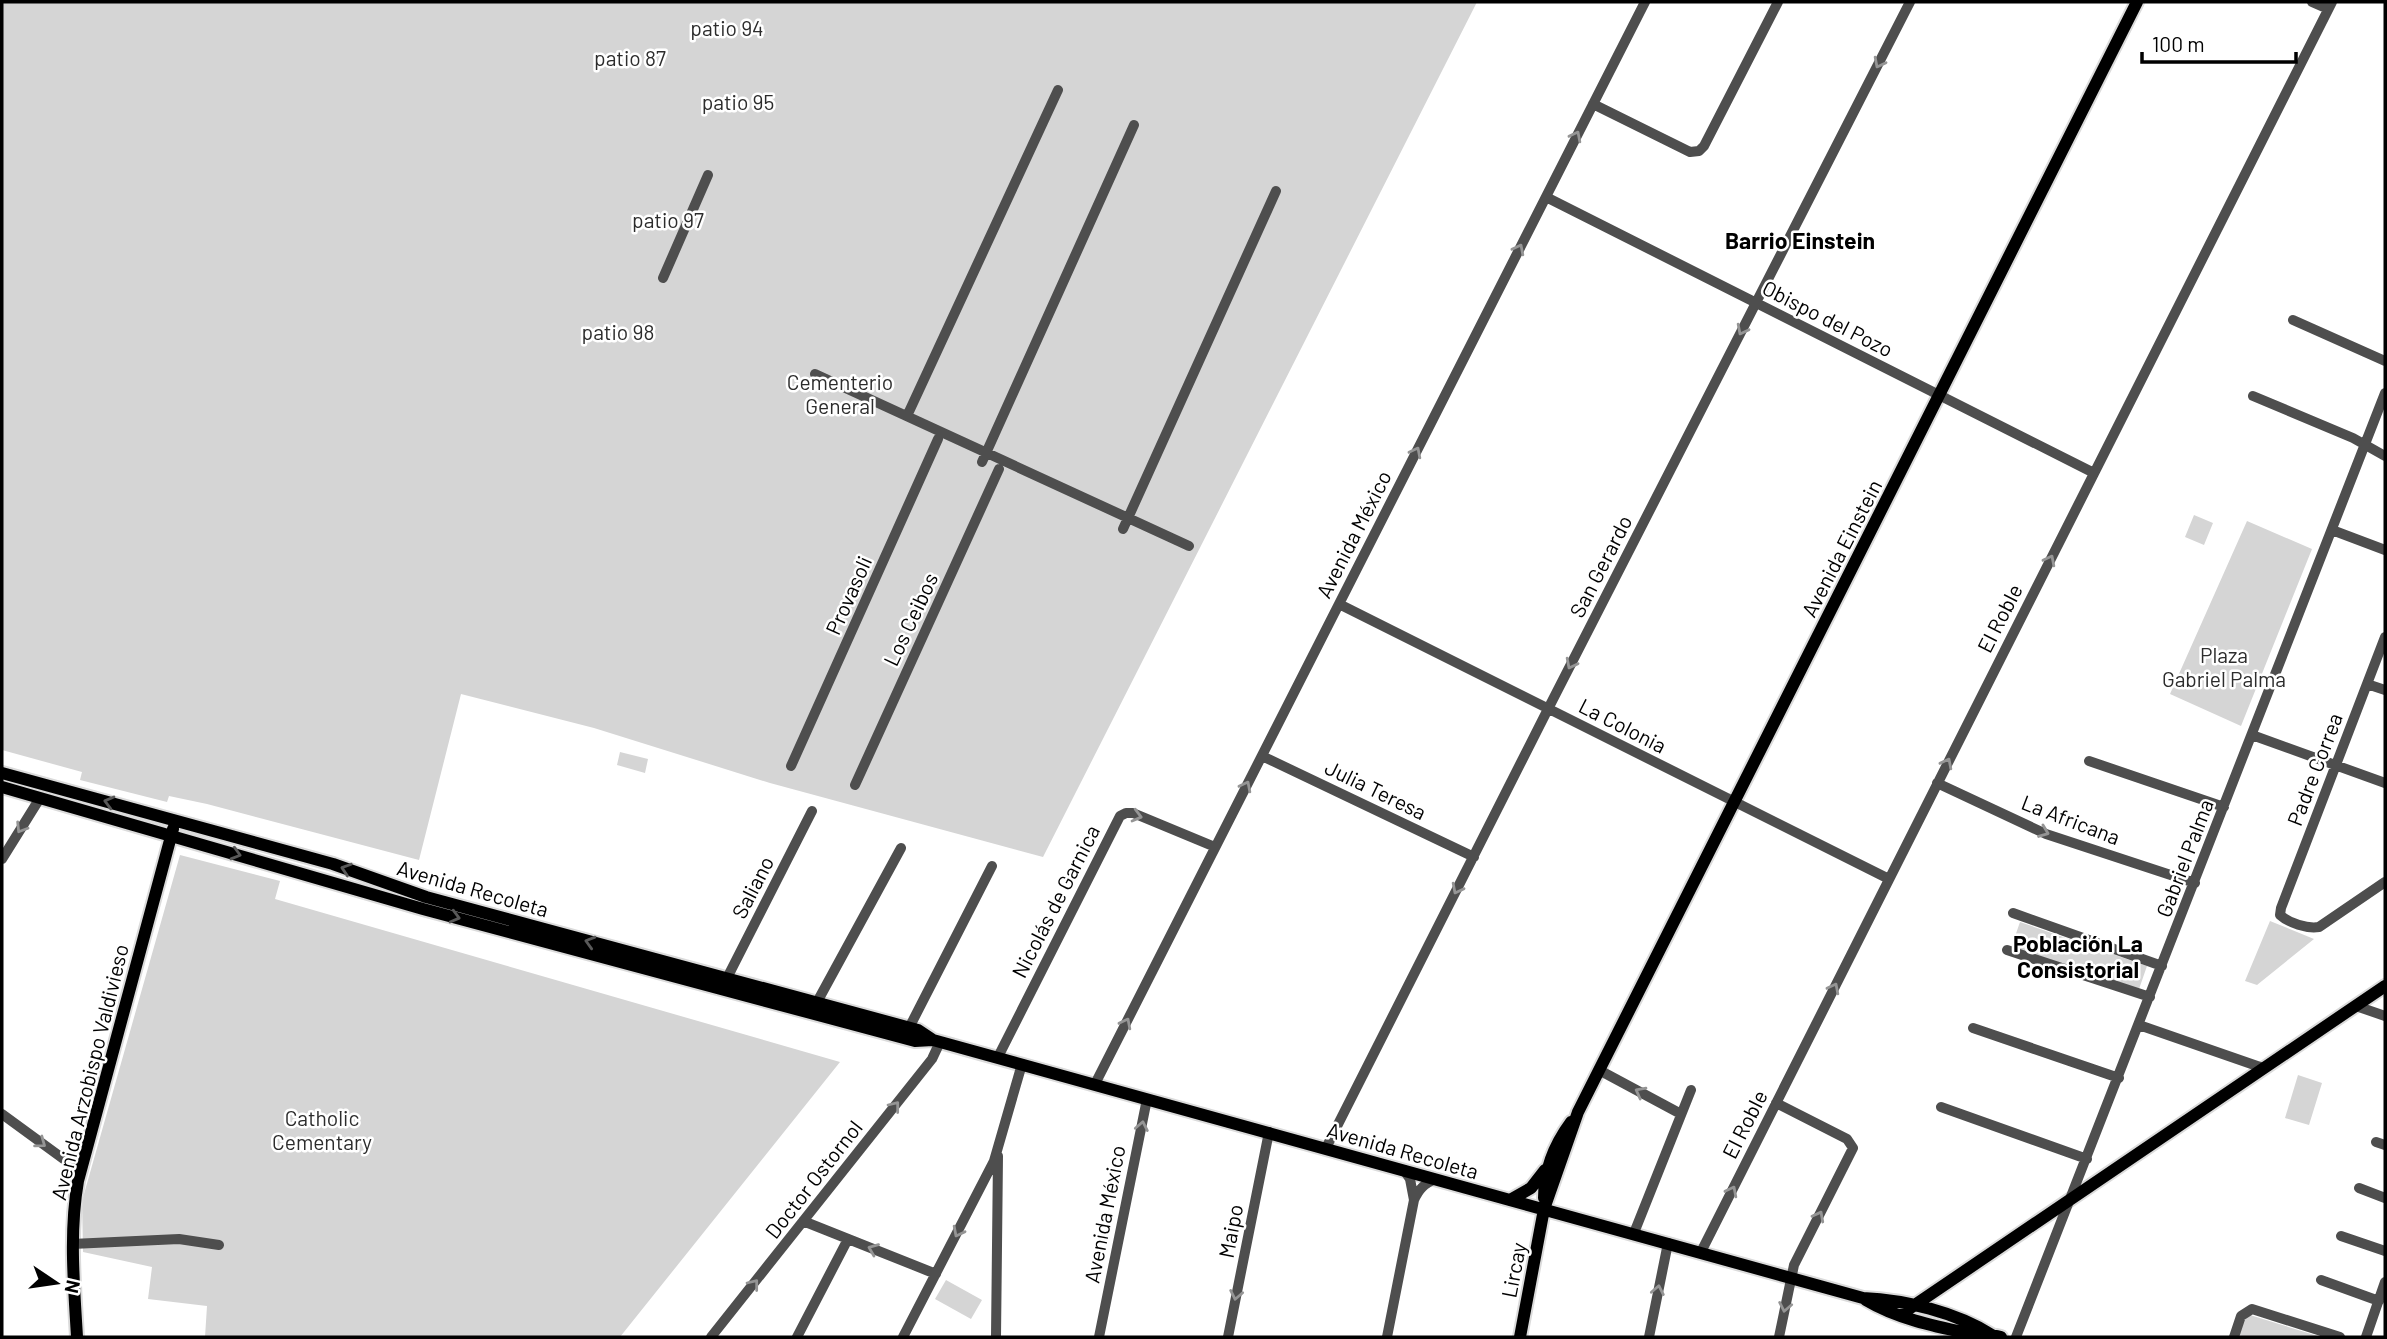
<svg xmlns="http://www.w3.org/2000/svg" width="2387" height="1339" font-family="Barlow,sans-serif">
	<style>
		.green { fill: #d5d5d5 }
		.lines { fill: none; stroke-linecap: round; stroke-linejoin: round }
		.major-casing { stroke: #dbdbdb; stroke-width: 16 }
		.minor { stroke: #4e4e4e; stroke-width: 10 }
		.major { stroke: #000; stroke-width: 12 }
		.oneway { stroke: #959595 }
		.oneway2 { stroke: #595959 }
		.labels { text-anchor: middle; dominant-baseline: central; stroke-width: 5; stroke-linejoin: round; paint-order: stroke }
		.park-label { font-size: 21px; fill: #2c2c2c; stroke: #fff }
		.street-label { font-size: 21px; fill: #000; stroke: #fff }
		.neighbourhood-label { font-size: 23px; font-weight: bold; fill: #000; stroke: #fff }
	</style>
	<rect width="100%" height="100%" fill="#fff"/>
	<path class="green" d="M 2,2 L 1477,2 L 1043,857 L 770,783 L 594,728 L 461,694 L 419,860 L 207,804 L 169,796 L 167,802 L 80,780 L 82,772 L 2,750 Z
		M 2194,515 L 2213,523 L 2204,545 L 2185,537 Z
		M 2247,521 L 2312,549 L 2241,726 L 2170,694 Z
		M 620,752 L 648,759 L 645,773 L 617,765 Z
		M 180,855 L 280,881 L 275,899 L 840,1062 L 620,1337 L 205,1337 L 207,1306 L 148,1299 L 152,1267 L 83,1252 L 82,1201 Z
		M 2270,921 L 2314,939 L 2257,985 L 2245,981 Z
		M 2020,922 L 2147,966 L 2138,992 L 2011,948 Z
		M 2298,1075 L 2322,1083 L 2309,1125 L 2285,1118 Z
		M 946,1280 L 982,1300 L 971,1319 L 935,1299 Z
		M 2250,1315 L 2321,1337 L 2238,1337 L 2244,1320 Z"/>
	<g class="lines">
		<defs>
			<path id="major" d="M 2,773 L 333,864 L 426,897 L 918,1030 L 933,1040 L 1863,1298 C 1906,1300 1955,1312 1992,1335
				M 2,787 L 423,909 L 915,1041 L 933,1040
				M 1544,1198 C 1544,1169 1554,1145 1571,1122
				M 1510,1200 L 1531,1188 L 1545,1170
				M 1866,1300 C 1896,1318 1933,1326 1967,1333 C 1978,1335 1989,1334 2001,1337
				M 1900,1315 L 2385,986
				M 77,1337 C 74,1285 69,1233 78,1181 L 173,829
				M 1520,1337 L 1544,1209 L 1578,1112 L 2137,2"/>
		</defs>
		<use href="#major" class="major-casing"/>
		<path class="minor" d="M 2312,2 L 2328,9
			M 1593,104 L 1690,152 L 1699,151 L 1704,146 L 1778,2
			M 1546,197 L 2094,473
			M 663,278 L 708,175
			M 2293,320 L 2385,361
			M 815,374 L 1189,546
			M 2253,396 L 2353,438 L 2385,456
			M 907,416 L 1058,90
			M 982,462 L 1134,125
			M 1123,529 L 1276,191
			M 2332,530 L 2385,550
			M 1339,604 L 1889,879
			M 2385,637 L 2281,908 L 2280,915 C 2289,923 2307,929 2319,927 L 2385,882
			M 2367,684 L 2385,690
			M 2252,735 L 2385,783
			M 1262,756 L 1474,857
			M 2089,761 L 2224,807
			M 791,766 L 938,439
			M 1937,783 L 2046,834 L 2195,883
			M 855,785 L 999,469
			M 2,859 L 40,798
			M 2013,913 L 2162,966
			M 2007,950 L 2150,997
			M 726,980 L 812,811
			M 816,1004 L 901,848
			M 2356,1006 L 2385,1016
			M 2139,1025 L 2263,1068
			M 909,1028 L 992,866
			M 1973,1028 L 2119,1078
			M 998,1057 L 1120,816 L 1126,813 L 1133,813 L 1215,847
			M 1599,1070 L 1681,1114
			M 1095,1084 L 1645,2
			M 1776,1103 L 1847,1139 L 1853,1148 L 1794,1265 L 1779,1337
			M 1941,1107 L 2087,1159
			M 2,1114 L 80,1171
			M 2376,1142 L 2385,1145
			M 1326,1148 L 1548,709 L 1910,2
			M 1404,1170 L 1410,1179 L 1414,1200
			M 2359,1188 L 2385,1198
			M 803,1221 L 936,1274
			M 1634,1233 L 1691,1090
			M 2341,1236 L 2385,1251
			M 72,1244 L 179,1239 L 219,1245
			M 1701,1252 L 2332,2
			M 2321,1280 L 2379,1301
			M 711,1337 L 932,1059 L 940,1042
			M 797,1337 L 848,1239
			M 903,1337 L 994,1161 L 1022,1064
			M 996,1337 L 998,1156
			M 1099,1337 L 1147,1099
			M 1228,1337 L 1269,1132
			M 1387,1337 L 1414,1200 C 1419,1189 1424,1184 1435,1179
			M 1649,1337 L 1668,1243
			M 2016,1337 L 2385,393
			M 2234,1337 L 2241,1316 L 2252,1309 L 2340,1337
			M 2366,1337 L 2385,1282"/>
		<use href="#major" class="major"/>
	</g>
	<defs><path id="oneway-chevron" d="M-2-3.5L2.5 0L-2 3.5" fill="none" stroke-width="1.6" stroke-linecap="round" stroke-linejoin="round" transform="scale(1.75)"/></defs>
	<g class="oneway">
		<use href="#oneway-chevron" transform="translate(1879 63) rotate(117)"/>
		<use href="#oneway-chevron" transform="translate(1576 136) rotate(-63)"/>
		<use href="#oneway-chevron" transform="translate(1519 249) rotate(-63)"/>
		<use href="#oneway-chevron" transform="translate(1742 330) rotate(117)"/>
		<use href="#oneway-chevron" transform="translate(1416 452) rotate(-63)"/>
		<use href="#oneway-chevron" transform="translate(2050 560) rotate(-63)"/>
		<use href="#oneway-chevron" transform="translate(1571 664) rotate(117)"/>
		<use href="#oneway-chevron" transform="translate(1947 763) rotate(-63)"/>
		<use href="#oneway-chevron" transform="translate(1246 786) rotate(-63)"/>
		<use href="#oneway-chevron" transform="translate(1137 816) rotate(15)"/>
		<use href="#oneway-chevron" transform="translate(21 828) rotate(122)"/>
		<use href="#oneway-chevron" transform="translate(2044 832) rotate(21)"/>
		<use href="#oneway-chevron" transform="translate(1457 889) rotate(117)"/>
		<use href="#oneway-chevron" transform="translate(1834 988) rotate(-63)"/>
		<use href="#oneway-chevron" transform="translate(1126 1023) rotate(-63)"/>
		<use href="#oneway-chevron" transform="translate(1640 1092) rotate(-152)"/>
		<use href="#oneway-chevron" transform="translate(895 1106) rotate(-52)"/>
		<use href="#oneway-chevron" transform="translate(1142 1126) rotate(-79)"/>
		<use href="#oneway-chevron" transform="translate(41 1143) rotate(36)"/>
		<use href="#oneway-chevron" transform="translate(1732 1191) rotate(-63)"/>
		<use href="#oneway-chevron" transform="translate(1819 1216) rotate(-62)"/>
		<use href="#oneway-chevron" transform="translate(958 1232) rotate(117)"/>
		<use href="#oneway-chevron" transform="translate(873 1249) rotate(-158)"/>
		<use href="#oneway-chevron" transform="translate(754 1284) rotate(-52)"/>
		<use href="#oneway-chevron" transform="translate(1658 1290) rotate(-79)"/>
		<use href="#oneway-chevron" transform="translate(1236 1295) rotate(101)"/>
		<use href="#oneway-chevron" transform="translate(1785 1307) rotate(101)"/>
	</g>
	<g class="oneway2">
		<use href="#oneway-chevron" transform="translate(109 802) rotate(-165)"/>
		<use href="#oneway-chevron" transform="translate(236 854) rotate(16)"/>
		<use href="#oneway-chevron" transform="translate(346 869) rotate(-162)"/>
		<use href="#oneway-chevron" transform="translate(455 917) rotate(15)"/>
		<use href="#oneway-chevron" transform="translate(590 942) rotate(-164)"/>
	</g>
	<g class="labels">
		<g class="park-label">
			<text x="727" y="27">patio 94</text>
			<text x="630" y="57">patio 87</text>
			<text x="738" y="101">patio 95</text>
			<text x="668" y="219">patio 97</text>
			<text x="618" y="331">patio 98</text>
			<text x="840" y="381">Cementerio<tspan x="840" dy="24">General</tspan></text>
			<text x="2224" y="654">Plaza<tspan x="2224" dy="24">Gabriel Palma</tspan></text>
			<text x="322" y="1117">Catholic<tspan x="322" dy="24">Cementary</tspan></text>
		</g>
		<g class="street-label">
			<text transform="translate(1828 318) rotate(27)">Obispo del Pozo</text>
			<text transform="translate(1353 534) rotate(-63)">Avenida México</text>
			<text transform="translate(1841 548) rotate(-63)">Avenida Einstein</text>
			<text transform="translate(1600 566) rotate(-63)">San Gerardo</text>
			<text transform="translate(848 595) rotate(-66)">Provasoli</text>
			<text transform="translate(1999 618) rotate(-63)">El Roble</text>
			<text transform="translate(910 619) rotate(-65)">Los Ceibos</text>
			<text transform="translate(1623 725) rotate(27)">La Colonia</text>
			<text transform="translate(2314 769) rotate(-69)">Padre Correa</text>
			<text transform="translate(1376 789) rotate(26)">Julia Teresa</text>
			<text transform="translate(2071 819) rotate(21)">La Africana</text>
			<text transform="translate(2184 858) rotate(-69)">Gabriel Palma</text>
			<text transform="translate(752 887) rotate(-63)">Saliano</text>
			<text transform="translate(473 888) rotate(16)">Avenida Recoleta</text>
			<text transform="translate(1055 901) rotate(-63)">Nicolás de Garnica</text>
			<text transform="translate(89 1072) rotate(-76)">Avenida Arzobispo Valdivieso</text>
			<text transform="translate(1744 1124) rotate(-63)">El Roble</text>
			<text transform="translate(1403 1150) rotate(16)">Avenida Recoleta</text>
			<text transform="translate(813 1179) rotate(-52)">Doctor Ostornol</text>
			<text transform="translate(1104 1214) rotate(-79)">Avenida México</text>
			<text transform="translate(1230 1231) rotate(-79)">Maipo</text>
			<text transform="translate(1513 1270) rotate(-79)">Lircay</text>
		</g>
		<g class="neighbourhood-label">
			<text x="1800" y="240">Barrio Einstein</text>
			<text x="2078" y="943">Población La<tspan x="2078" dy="26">Consistorial</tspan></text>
		</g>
	</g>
	<rect width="2387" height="1339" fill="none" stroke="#000000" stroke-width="7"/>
	<g transform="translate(56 1283) rotate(103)" stroke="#ffffff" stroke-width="5" paint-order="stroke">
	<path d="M0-5L12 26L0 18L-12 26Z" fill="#000000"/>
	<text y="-10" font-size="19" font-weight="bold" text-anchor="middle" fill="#000000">N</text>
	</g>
	<path d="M2142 52v10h154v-10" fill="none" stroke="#000000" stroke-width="3.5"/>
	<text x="2152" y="52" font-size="21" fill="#000000" stroke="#ffffff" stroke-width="5" paint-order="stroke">100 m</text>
</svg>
